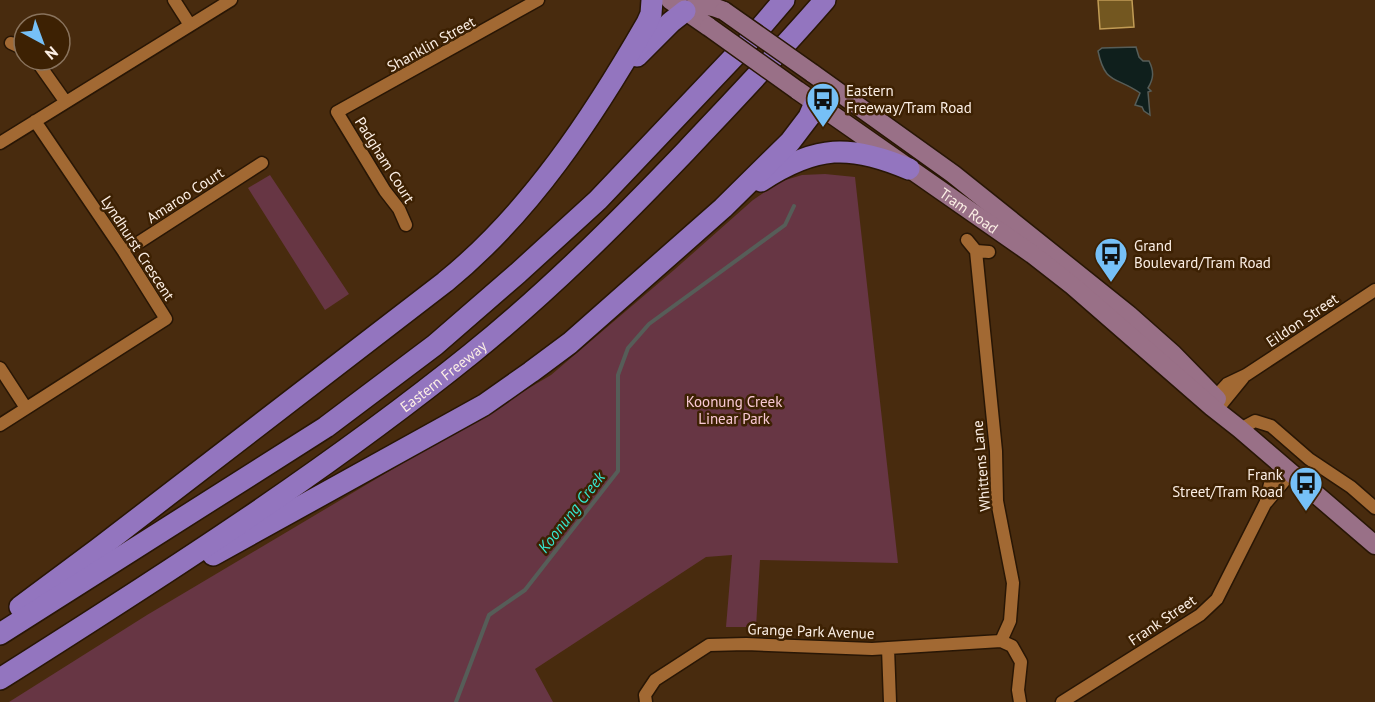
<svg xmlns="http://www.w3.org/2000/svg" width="1375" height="702" font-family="'PT Sans',sans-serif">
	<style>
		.green { fill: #673644 }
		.water { fill: #0f1f1c; stroke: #565d58; stroke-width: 1.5 }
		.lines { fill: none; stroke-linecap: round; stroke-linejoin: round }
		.stream { stroke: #565d58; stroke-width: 4 }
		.building { fill: #735720; stroke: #c29c55; stroke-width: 1.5 }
		.street-casing { stroke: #281605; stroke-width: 15 }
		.primary-casing { stroke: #281605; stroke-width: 21 }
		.highway-casing { stroke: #281605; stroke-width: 24 }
		.street { stroke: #a26933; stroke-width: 12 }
		.primary { stroke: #997087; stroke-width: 18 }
		.highway { stroke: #9375bf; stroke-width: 21 }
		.primary-bridge-casing { stroke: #281605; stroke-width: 21; stroke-linecap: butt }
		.primary-bridge { stroke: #997087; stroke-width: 18 }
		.labels { text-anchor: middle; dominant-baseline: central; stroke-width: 5; stroke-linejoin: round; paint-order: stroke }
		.street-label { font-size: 15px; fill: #fcefe5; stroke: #3d2103 }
		.poi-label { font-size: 15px; fill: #fcefe5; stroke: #3d2103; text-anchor: start }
		.park-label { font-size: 15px; fill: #f9c9d5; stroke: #3d2103 }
		.water-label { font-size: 16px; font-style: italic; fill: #35e9d2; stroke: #3d2103 }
	</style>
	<rect width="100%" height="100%" fill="#482b0e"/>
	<path class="green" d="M 825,174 L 855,177 L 898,563 L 760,560 L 756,627 L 726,627 L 732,555 L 706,557 L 535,669 L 553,702 L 9,702 L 147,615 L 551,375 L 674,270 L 753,200 L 779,182 L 802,175 Z
		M 270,175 L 349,294 L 325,310 L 248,188 Z"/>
	<path class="water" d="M 1136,47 L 1139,57 L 1143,61 L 1149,61 C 1154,71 1154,78 1148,88 L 1151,91 L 1148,92 L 1150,115 L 1144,111 L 1142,107 L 1135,105 L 1140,93 C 1116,76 1105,85 1098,51 L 1102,48 Z"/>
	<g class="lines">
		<path class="stream" d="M 456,702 L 489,615 L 525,590 L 618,471 L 618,375 L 628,348 L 649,324 L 785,225 L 794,206"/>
	</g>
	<path class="building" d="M 1098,0 L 1132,0 L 1134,27 L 1100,29 Z"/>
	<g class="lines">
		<defs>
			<path id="street" d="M 174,0 L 190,25
				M 11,43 L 24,49
				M 36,60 L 65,101
				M 0,143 L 231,0
				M 406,225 L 399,209 L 385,191 L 337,112 L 538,0
				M 967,240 L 976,251 L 996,451 L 997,501 L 1013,583 L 1010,621 L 1001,641 L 1012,646 L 1021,662 L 1018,690 L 1020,702
				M 976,251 L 989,252
				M 124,252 L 262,163
				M 0,368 L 26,408
				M 1215,397 L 1227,384 L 1246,375 L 1375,290
				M 1221,405 L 1243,378
				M 0,425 L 166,319 L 124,252 L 35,121
				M 1240,429 L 1255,421 L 1271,426 L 1309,459 L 1351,487 L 1375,508
				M 1266,500 L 1270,484 L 1284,467
				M 888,648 L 890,702
				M 646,702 L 645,695 L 655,680 L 709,645 L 746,644 L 872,649 L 1001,641
				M 1062,702 L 1200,615 L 1217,599 L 1265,504 L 1291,473"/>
			<g id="primary">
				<path d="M 670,0 L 709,27"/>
				<path d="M 685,11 C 699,4 710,5 724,11"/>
				<path d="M 812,73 L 953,174 L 1129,315 L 1173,354 L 1217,399"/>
				<path id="s1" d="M 797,90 L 1032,254 L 1073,286 L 1212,407 L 1240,429 L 1375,545"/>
			</g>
			<g id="highway">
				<path d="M 637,56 L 671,22 L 685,11"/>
				<path d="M 761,181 C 816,145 850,144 909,169"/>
				<path d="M 213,555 L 484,405 L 531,372 L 570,343 L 723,208 L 790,142 L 809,117 L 815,103"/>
				<path d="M 20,607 L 98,549 L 445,282 C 530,213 593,117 647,23 L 651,14 L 652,0"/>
				<path d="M 0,634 L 326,427 L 435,345 L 518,273 L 598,200 L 748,42 L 784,0"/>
				<path id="s2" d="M 0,679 C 161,577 322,474 471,354 C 548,292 618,222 686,151 C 733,101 780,52 825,0"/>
			</g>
		</defs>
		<use href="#street" class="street-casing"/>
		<use href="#primary" class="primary-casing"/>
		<use href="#highway" class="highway-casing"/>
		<use href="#street" class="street"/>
		<use href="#primary" class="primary"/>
		<use href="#highway" class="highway"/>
		<defs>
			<path id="primary-bridge" d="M 724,11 L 812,73
				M 709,27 L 797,90"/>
		</defs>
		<use href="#primary-bridge" class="primary-bridge-casing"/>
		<use href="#primary-bridge" class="primary-bridge"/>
	</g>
	<defs>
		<symbol id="bus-pin" viewBox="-11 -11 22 30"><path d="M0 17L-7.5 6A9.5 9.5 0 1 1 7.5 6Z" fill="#76c0f7" stroke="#3d2103"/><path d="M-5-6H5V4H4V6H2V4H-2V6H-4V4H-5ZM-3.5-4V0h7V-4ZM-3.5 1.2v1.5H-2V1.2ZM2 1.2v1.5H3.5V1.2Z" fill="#111"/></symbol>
	</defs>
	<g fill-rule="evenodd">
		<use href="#bus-pin" x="804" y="80" width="38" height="52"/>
		<use href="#bus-pin" x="1092" y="235" width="38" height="52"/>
		<use href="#bus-pin" x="1287" y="464" width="38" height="52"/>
	</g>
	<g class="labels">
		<g class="street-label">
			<text transform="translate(431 44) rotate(-29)">Shanklin Street</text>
			<text transform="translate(385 160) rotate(58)">Padgham Court</text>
			<text transform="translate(185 195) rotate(-33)">Amaroo Court</text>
			<text stroke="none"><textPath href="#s1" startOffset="210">Tram Road</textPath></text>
			<text transform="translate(138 248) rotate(57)">Lyndhurst Crescent</text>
			<text transform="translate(1302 320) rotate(-34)">Eildon Street</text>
			<text stroke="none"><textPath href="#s2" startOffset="537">Eastern Freeway</textPath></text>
			<text transform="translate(981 466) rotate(-95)">Whittens Lane</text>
			<text transform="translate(1162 620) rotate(-34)">Frank Street</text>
			<text transform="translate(811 631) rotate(2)">Grange Park Avenue</text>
		</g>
		<g class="poi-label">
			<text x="846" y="90">Eastern<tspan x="846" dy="17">Freeway/Tram Road</tspan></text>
			<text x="1134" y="245">Grand<tspan x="1134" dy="17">Boulevard/Tram Road</tspan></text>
			<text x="1283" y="474" text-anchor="end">Frank<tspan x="1283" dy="17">Street/Tram Road</tspan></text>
		</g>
		<g class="park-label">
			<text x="734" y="401">Koonung Creek<tspan x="734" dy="17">Linear Park</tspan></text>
		</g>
		<g class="water-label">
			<text transform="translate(571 512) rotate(-52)">Koonung Creek</text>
		</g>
	</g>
	<g transform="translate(42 42) rotate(139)"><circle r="28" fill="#3d2103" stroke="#89735d" stroke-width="1.5"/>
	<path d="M0-4.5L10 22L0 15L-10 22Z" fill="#76c0f7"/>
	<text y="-9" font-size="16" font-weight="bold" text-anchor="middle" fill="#fcefe5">N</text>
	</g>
</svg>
